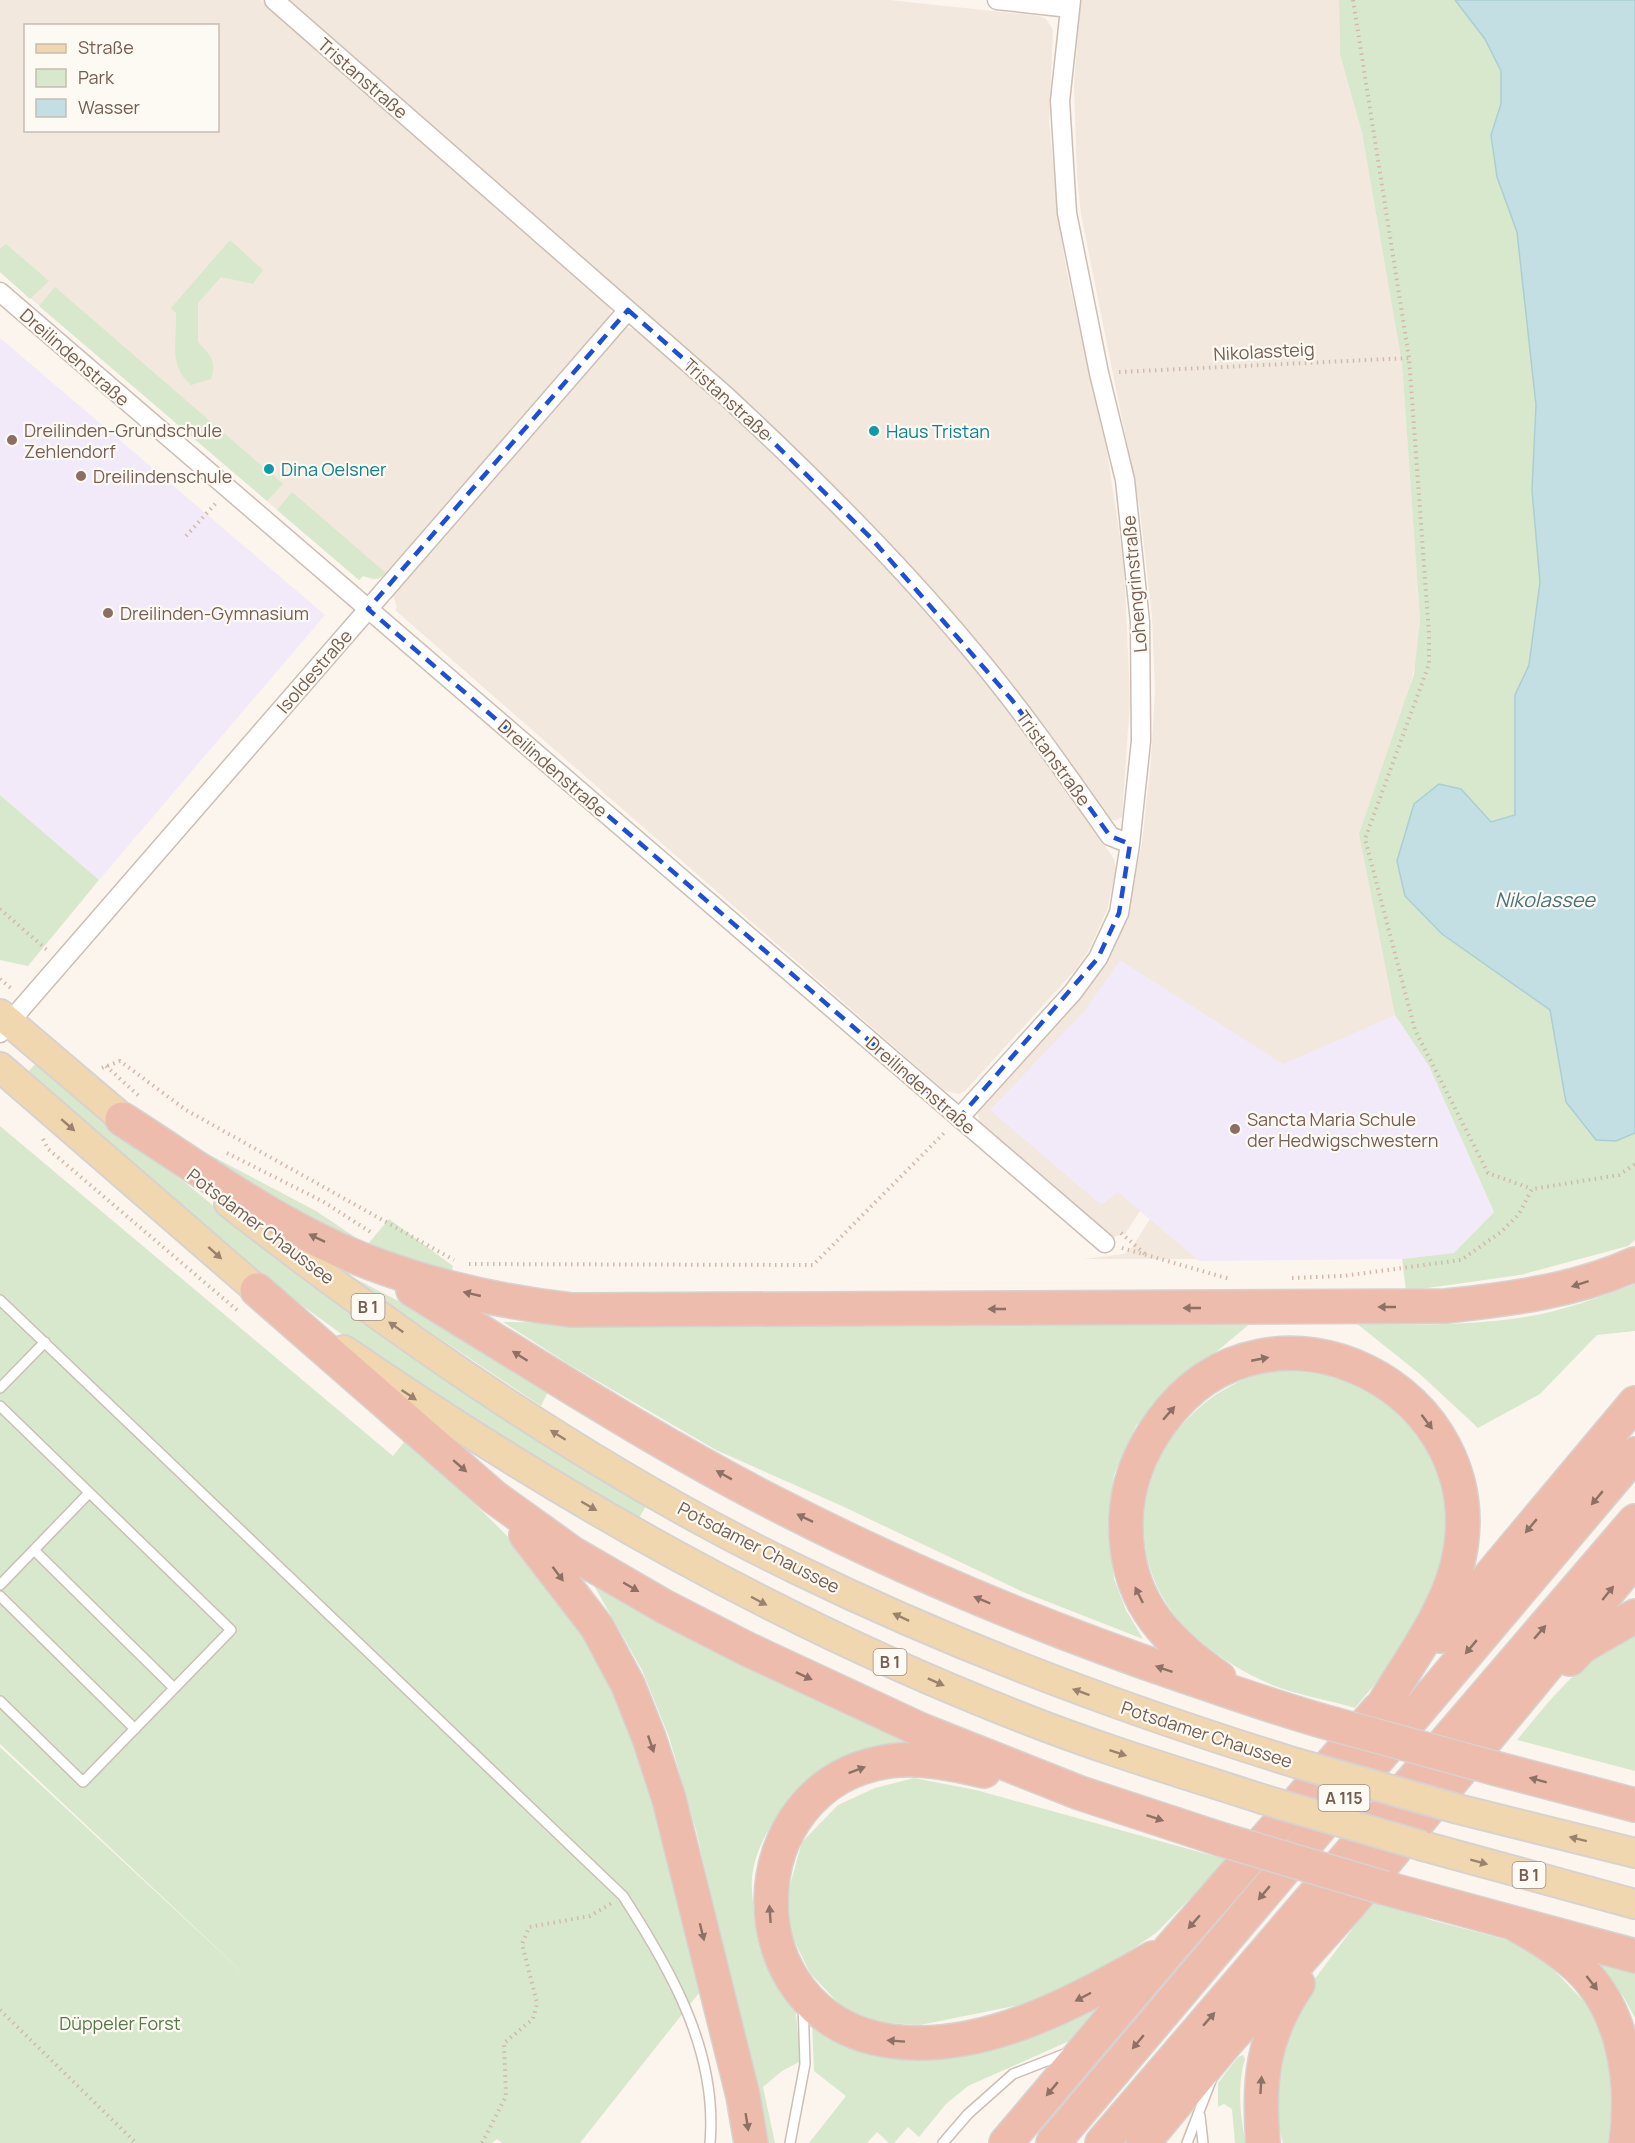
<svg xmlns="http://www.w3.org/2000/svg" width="1635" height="2143" font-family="Manrope,sans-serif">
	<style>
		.residential { fill: #f2e8dd; fill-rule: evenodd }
		.education { fill: #f2eaf8 }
		.green { fill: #d8e8cd }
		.water { fill: #c3dfe3; stroke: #abced3; stroke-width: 1.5 }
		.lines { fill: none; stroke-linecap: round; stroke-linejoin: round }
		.service-casing { stroke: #ccbeb4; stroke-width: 12 }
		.minor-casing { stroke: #ccbeb4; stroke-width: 21 }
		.primary-casing { stroke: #d8d2cf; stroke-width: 32 }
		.motorway-casing { stroke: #d8d2cf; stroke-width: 36 }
		.path { stroke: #d2b9ab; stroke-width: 4; stroke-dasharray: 1.5 4.5; stroke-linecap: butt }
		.service { stroke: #fff; stroke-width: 9 }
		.minor { stroke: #fff; stroke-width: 18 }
		.primary { stroke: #f1d7af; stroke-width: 28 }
		.motorway { stroke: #edbcad; stroke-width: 33 }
		.primary-bridge-casing { stroke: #d8d2cf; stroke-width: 32; stroke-linecap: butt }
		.motorway-bridge-casing { stroke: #d8d2cf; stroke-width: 36; stroke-linecap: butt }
		.primary-bridge { stroke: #f1d7af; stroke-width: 28 }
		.motorway-bridge { stroke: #edbcad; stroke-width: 33 }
		.oneway { fill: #9a826e }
		.oneway2 { fill: #8c7164 }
		.marked { fill: none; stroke: #1d4ed8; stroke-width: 4.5; stroke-dasharray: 12 8; stroke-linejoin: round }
		.culture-dot { fill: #0f9aa8; stroke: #fdfaf4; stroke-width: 2 }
		.education-dot { fill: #8d6e63; stroke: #fdfaf4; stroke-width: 2 }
		.labels { text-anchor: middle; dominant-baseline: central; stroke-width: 4.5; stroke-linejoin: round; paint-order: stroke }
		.shield { fill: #fdfaf4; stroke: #9d8d83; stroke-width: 1.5 }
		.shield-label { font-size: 16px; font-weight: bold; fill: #745e52 }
		.street-label { font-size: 18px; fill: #745e52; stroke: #fdfaf4 }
		.education-label { font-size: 18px; fill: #785e54; stroke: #fdfaf4; text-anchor: start }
		.culture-label { font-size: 18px; fill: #0d838f; stroke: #fdfaf4; text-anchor: start }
		.park-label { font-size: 18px; fill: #59784c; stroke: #fdfaf4 }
		.water-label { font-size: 20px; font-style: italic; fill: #4b767d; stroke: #fdfaf4 }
	</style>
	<rect width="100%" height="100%" fill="#fbf5ee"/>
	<path class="residential" d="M 0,0 L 261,0 L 609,306 L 611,312 L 608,318 L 382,577 L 373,580 L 363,576 L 359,580 L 0,272 ZM 26,26 L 218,26 L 218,130 L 26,130 Z
		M 285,0 L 889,0 L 1040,16 L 1046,19 L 1053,30 L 1049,122 L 1059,223 L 1067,273 L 1107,451 L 1124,565 L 1130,700 L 1122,817 L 1115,821 L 1107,817 L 1048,732 L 963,625 L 896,550 L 822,474 L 667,332 Z
		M 1080,0 L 1339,0 L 1340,55 L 1362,133 L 1402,364 L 1420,620 L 1418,654 L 1406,701 L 1395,1015 L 1402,1259 L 1084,1259 L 1124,1254 L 1131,1249 L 1150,1219 L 1140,1211 L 1125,1234 L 1112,1237 L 980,1123 L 978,1114 L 983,1103 L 1081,997 L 1114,949 L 1126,920 L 1142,843 L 1151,762 L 1155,690 L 1152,616 L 1140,509 L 1081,214 L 1077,176 L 1074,86 Z
		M 626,327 L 636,330 L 759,438 L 865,542 L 969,660 L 1027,734 L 1114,859 L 1116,870 L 1107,910 L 1090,948 L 1076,969 L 965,1091 L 959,1094 L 945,1091 L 395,610 L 397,607 L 393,595 L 396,587 L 621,330 Z"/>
	<path class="education" d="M 0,338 L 325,615 L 99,880 L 0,795 Z
		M 1120,960 L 1283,1064 L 1395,1015 L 1429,1066 L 1494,1212 L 1454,1253 L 1402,1259 L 1199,1261 L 1118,1192 L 1101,1205 L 990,1110 L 1086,1009 Z"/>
	<path class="green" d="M 1339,0 L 1455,0 L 1485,39 L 1501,71 L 1501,104 L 1491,135 L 1497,177 L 1517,232 L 1536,405 L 1532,490 L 1540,582 L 1529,666 L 1515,695 L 1515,815 L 1491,822 L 1461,789 L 1397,861 L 1405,896 L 1442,934 L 1551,1010 L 1566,1102 L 1616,1141 L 1635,1133 L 1635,1240 L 1628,1246 L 1520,1275 L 1406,1291 L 1402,1259 L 1454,1253 L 1494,1212 L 1429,1066 L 1395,1015 L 1359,834 L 1414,674 L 1420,620 L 1402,364 L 1362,133 L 1340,55 Z
		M 230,240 L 263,270 L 253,284 L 221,277 L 198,303 L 198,342 C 210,355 217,361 211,379 L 191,385 C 168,366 177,340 176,313 L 171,308 Z
		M 6,244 L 49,281 L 30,299 L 0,272 L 0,249 Z
		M 55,287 L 283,484 L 267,501 L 39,306 Z
		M 292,492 L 386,573 L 378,579 L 363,576 L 359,580 L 277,510 Z
		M 0,795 L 99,880 L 28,966 L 0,960 Z
		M 38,1061 L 233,1222 L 649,1501 L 636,1523 L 347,1338 L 296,1301 L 235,1253 L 25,1075 Z
		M 0,1126 L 393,1456 L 405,1441 C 469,1498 536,1556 582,1629 C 649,1736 671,1867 703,1988 L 580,2143 L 502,2143 L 497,2139 L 492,2143 L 0,2143 L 0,1747 L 255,1984 L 0,1744 Z
		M 189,1144 L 316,1211 L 367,1245 L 389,1219 L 453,1266 L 450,1279 L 328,1233 Z
		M 352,1277 L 445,1325 L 549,1390 L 541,1406 L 352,1280 Z
		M 1635,1284 L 1635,1331 L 1597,1335 L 1540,1394 L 1478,1428 L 1421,1375 L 1356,1323 C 1413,1325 1469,1326 1525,1317 C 1563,1311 1600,1297 1635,1284 Z
		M 503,1322 L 694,1325 L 1252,1322 L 1209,1358 L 1172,1384 L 1136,1426 L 1114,1475 L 1109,1534 L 1114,1579 L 1126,1610 L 1143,1639 L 1023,1592 L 842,1506 L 716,1450 L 570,1365 Z
		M 1303,1370 C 1373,1379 1429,1425 1445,1494 C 1449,1514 1452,1536 1447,1557 C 1431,1616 1393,1663 1355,1708 C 1329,1700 1301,1696 1275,1686 C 1244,1674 1212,1653 1188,1630 C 1107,1549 1144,1422 1245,1379 C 1263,1371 1284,1371 1303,1370 Z
		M 592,1582 L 915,1743 C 898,1746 878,1747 861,1752 C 811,1767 758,1824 752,1877 C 751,1889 753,1902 754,1913 C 756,1949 769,1982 795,2006 L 801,2061 L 782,2071 L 763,2087 L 775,2143 L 767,2143 L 696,1830 L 669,1737 L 642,1670 Z
		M 1635,1635 L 1635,1771 L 1517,1740 C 1551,1699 1584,1655 1635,1635 Z
		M 914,1778 L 976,1790 L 1228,1860 L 1156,1933 L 1108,1966 L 1039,2001 L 920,2025 L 872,2022 L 840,2005 L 810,1973 L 791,1934 L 788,1892 L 802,1842 L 838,1805 L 875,1788 Z
		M 1374,1900 L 1431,1920 L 1515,1942 L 1550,1966 L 1597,2015 L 1617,2067 L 1608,2143 L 1283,2143 L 1275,2114 L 1275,2063 L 1299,2000 Z
		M 1602,1962 L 1635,1970 L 1635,2018 L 1623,1996 L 1600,1968 Z
		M 1099,2007 L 1100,2009 L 1076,2038 L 968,2086 L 946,2104 L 919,2137 L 908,2127 L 894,2143 L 889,2143 L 877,2132 L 867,2143 L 809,2143 L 846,2096 L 814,2071 L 812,2021 L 819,2030 L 846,2046 L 879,2055 L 919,2058 Z
		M 1243,2055 L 1245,2059 C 1237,2085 1240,2117 1246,2143 L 1235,2143 L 1232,2109 L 1224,2104 L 1218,2107 L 1218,2083 L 1238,2057 Z"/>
	<path class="water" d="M 1455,0 L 1635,0 L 1635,1133 L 1616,1141 L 1596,1140 L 1566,1102 L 1550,1010 L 1442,934 L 1405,896 L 1397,861 L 1414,804 L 1439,784 L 1461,789 L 1491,822 L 1515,815 L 1515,695 L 1529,665 L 1540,582 L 1532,490 L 1536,405 L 1517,232 L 1497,177 L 1491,135 L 1501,104 L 1501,71 L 1485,39 Z"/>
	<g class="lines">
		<defs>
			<path id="service" d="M 0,1300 L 623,1896 C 671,1970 718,2052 710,2143
				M 0,1388 L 45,1342
				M 0,1406 L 231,1630 L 83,1782 L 0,1701
				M 34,1550 L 174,1688
				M 0,1585 L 89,1493
				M 0,1596 L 135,1729
				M 1200,2116 L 1203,2143
				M 790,2143 L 805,2064 L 803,2003
				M 943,2143 L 968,2114 L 1013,2074 L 1067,2053
				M 1187,2143 L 1212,2078"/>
			<path id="minor" d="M 274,0 L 726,396 C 811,475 894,557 969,647 C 1020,707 1065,772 1110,836 L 1130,844
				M 997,0 L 1070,8
				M 0,292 L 1105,1243
				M 0,1033 L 628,310
				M 959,1118 L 1073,992 L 1098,958 L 1119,913 L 1130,844 L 1141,741 L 1140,622 L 1125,480 L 1099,373 L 1067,213 L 1060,101 L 1071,0"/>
			<path id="primary" d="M 0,1014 L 141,1134
				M 0,1067 L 257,1290 L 274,1302
				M 229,1203 C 403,1339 597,1473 796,1569 C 958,1648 1124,1710 1296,1763
				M 344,1350 C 557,1496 781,1624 1023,1718 C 1101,1749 1182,1773 1262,1799
				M 1458,1809 L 1635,1853
				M 1423,1846 L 1635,1904"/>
			<path id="motorway" d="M 122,1119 C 202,1170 282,1230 371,1263 C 437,1288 502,1302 571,1310 L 1446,1306 C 1510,1299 1575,1291 1635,1264
				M 257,1290 L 494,1497 L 572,1553 L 665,1607 L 747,1649 L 921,1730 L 1080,1793 L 1223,1840
				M 413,1290 C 533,1363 651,1440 776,1504 C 908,1572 1046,1629 1187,1677 C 1235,1693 1284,1711 1333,1724
				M 526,1535 L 597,1627 L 628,1685 L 649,1738 L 669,1799 L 743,2096 L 751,2143
				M 1440,1636 L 1635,1403
				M 1570,1659 L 1581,1647 L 1635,1616
				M 1219,1678 C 1160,1637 1124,1595 1126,1520 C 1127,1483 1140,1451 1162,1421 C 1269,1273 1502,1389 1457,1566 C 1444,1616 1410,1660 1384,1704
				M 1494,1768 L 1635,1805
				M 984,1771 C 954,1764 921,1757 890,1761 C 733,1783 730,2018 890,2041 C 981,2054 1077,2002 1153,1958
				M 1385,1888 L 1635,1956
				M 1513,1923 C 1533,1934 1553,1946 1571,1961 C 1623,2003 1635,2079 1626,2143
				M 1006,2143 L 1171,1948 L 1378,1710
				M 1053,2143 L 1635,1454
				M 1102,2143 L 1635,1521
				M 1143,2143 L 1224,2045 L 1350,1904 L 1635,1559
				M 1263,2143 C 1258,2081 1262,2037 1298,1984"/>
		</defs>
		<use href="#service" class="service-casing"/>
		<use href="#minor" class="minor-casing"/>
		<use href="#primary" class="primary-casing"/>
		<use href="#motorway" class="motorway-casing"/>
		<path class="path" d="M 1353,0 L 1409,358 L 1429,634 L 1429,664 L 1365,839 L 1415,1030 L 1488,1173 L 1532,1189
			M 1119,372 L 1409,358
			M 186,536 L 216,503
			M 0,909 L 47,950
			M 0,979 L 13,990
			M 106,1066 L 140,1097
			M 102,1068 L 120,1061 L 186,1110 L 454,1260
			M 43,1139 L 48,1149 L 237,1310
			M 227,1153 L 324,1202 L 372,1233
			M 1121,1233 L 1145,1254
			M 1122,1248 L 1230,1279
			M 469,1264 L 813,1265 L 946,1131
			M 1292,1278 L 1343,1276 L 1461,1260 L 1501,1232 L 1519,1214 L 1532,1189 L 1619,1175 L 1635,1164
			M 0,2010 L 136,2143
			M 482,2143 L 506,2096 L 504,2043 L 533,2019 L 537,2003 L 522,1944 L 529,1927 L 590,1916 L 612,1903"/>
		<use href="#service" class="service"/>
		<use href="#minor" class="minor"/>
		<use href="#primary" class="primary"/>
		<use href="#motorway" class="motorway"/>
		<defs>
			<path id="primary-bridge" d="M 1296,1763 L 1458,1809
				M 1262,1799 L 1423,1846"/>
			<path id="motorway-bridge" d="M 1333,1724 L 1494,1768
				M 1223,1840 L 1385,1888"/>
		</defs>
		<use href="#primary-bridge" class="primary-bridge-casing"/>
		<use href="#motorway-bridge" class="motorway-bridge-casing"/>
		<use href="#primary-bridge" class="primary-bridge"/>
		<use href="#motorway-bridge" class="motorway-bridge"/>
	</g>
	<defs><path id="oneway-solid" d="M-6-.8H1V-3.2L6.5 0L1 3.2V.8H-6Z" transform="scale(1.5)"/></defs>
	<g class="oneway">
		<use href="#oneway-solid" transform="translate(68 1125) rotate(41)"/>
		<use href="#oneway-solid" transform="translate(215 1253) rotate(42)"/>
		<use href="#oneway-solid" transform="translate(396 1327) rotate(-145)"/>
		<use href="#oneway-solid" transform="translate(409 1395) rotate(34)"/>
		<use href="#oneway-solid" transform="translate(558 1435) rotate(-148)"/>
		<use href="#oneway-solid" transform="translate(589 1506) rotate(30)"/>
		<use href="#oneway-solid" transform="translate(759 1601) rotate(28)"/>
		<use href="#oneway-solid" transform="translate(901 1617) rotate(-155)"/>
		<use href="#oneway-solid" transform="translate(936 1682) rotate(24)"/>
		<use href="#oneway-solid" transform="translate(1081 1692) rotate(-160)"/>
		<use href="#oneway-solid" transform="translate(1118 1753) rotate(18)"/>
		<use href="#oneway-solid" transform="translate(1578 1839) rotate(-166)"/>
		<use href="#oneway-solid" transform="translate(1479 1862) rotate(15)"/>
	</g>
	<g class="oneway2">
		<use href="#oneway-solid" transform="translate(317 1238) rotate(-154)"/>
		<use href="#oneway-solid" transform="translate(1580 1284) rotate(162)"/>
		<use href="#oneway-solid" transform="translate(472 1294) rotate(-167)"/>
		<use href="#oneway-solid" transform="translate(1387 1307) rotate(180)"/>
		<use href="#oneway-solid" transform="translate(1192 1308) rotate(180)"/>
		<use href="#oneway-solid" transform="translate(997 1309) rotate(180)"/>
		<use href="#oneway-solid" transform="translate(520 1356) rotate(-148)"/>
		<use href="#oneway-solid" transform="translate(1260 1359) rotate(-11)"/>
		<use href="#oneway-solid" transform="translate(1169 1413) rotate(-49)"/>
		<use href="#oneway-solid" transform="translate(1427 1422) rotate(53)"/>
		<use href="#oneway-solid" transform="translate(460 1466) rotate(41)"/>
		<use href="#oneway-solid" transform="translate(724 1475) rotate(-151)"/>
		<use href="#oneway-solid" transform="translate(1597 1498) rotate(130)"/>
		<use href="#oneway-solid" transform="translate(805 1518) rotate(-154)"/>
		<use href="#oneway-solid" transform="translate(1531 1526) rotate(130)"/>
		<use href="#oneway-solid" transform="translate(558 1574) rotate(53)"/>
		<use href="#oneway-solid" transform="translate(631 1587) rotate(30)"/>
		<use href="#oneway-solid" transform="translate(1608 1593) rotate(-51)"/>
		<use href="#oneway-solid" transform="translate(1139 1595) rotate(-116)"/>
		<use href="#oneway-solid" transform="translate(982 1600) rotate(-157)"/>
		<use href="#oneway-solid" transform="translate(1540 1632) rotate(-49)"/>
		<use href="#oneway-solid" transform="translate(1471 1647) rotate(130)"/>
		<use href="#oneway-solid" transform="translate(1164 1669) rotate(-161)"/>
		<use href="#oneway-solid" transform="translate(804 1676) rotate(25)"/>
		<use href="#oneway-solid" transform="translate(651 1744) rotate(71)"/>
		<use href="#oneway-solid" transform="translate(857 1770) rotate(-21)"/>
		<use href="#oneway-solid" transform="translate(1538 1780) rotate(-165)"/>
		<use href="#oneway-solid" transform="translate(1155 1818) rotate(18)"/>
		<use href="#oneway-solid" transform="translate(1264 1893) rotate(130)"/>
		<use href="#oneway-solid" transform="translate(770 1914) rotate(-94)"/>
		<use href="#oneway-solid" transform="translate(1194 1922) rotate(131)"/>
		<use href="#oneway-solid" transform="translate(702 1932) rotate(76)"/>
		<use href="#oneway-solid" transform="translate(1592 1983) rotate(52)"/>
		<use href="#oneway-solid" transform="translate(1083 1997) rotate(152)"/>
		<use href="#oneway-solid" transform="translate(1209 2019) rotate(-49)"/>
		<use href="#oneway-solid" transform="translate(896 2041) rotate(-176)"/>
		<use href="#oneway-solid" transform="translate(1138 2042) rotate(130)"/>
		<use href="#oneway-solid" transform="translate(1261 2085) rotate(-86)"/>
		<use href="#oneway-solid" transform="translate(1052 2089) rotate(130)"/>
		<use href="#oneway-solid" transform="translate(747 2122) rotate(81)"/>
	</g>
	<path class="marked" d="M 628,310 L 726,396 L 871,538 L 1012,700 L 1110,836 L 1130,844 L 1119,913 L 1098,958 L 959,1118 L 368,609 Z"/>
	<g class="culture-dot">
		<circle cx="874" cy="431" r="6"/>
		<circle cx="269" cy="469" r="6"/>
	</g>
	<g class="education-dot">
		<circle cx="12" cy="440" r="6"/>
		<circle cx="81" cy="476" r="6"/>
		<circle cx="108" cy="613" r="6"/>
		<circle cx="1235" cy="1129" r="6"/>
	</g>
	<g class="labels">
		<g class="shield">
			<rect x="351.5" y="1294" width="33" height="26" rx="4.5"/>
			<rect x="873.5" y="1649" width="33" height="26" rx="4.5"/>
			<rect x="1318.5" y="1785" width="51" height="26" rx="4.5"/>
			<rect x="1512.5" y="1862" width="33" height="26" rx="4.5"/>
		</g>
		<g class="shield-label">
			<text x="368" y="1307">B 1</text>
			<text x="890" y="1662">B 1</text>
			<text x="1344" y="1798">A 115</text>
			<text x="1529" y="1875">B 1</text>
		</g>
		<g class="street-label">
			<text transform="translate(363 78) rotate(41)">Tristanstraße</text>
			<text transform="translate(1264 351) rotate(-3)">Nikolassteig</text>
			<text transform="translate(75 357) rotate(41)">Dreilindenstraße</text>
			<text transform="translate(728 399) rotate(42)">Tristanstraße</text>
			<text transform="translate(1134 584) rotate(-95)">Lohengrinstraße</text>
			<text transform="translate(314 671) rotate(-49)">Isoldestraße</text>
			<text transform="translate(1054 758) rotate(54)">Tristanstraße</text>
			<text transform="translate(553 768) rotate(41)">Dreilindenstraße</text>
			<text transform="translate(921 1085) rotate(41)">Dreilindenstraße</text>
			<text transform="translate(261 1226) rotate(37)">Potsdamer Chaussee</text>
			<text transform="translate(759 1547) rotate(27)">Potsdamer Chaussee</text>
			<text transform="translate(1207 1734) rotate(18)">Potsdamer Chaussee</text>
		</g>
		<g class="education-label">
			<text x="24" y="430">Dreilinden-Grundschule<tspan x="24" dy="21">Zehlendorf</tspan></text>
			<text x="93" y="476">Dreilindenschule</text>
			<text x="120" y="613">Dreilinden-Gymnasium</text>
			<text x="1247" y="1119">Sancta Maria Schule<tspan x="1247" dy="21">der Hedwigschwestern</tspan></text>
		</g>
		<g class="culture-label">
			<text x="886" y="431">Haus Tristan</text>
			<text x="281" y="469">Dina Oelsner</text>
		</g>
		<g class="park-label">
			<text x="120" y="2023">Düppeler Forst</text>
		</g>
		<g class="water-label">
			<text x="1545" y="899">Nikolassee</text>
		</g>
	</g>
	<rect x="24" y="24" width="195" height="108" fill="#fdfaf4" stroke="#c6bcb3" stroke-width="1.5"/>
	<rect x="36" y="44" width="30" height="9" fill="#f1d7af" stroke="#c6bcb3" stroke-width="1.5"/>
	<text x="78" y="54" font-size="18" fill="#745e52">Straße</text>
	<rect x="36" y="69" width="30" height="18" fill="#d8e8cd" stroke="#c6bcb3" stroke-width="1.5"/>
	<text x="78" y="84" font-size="18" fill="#745e52">Park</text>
	<rect x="36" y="99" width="30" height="18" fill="#c3dfe3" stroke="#c6bcb3" stroke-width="1.5"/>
	<text x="78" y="114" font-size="18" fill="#745e52">Wasser</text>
</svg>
